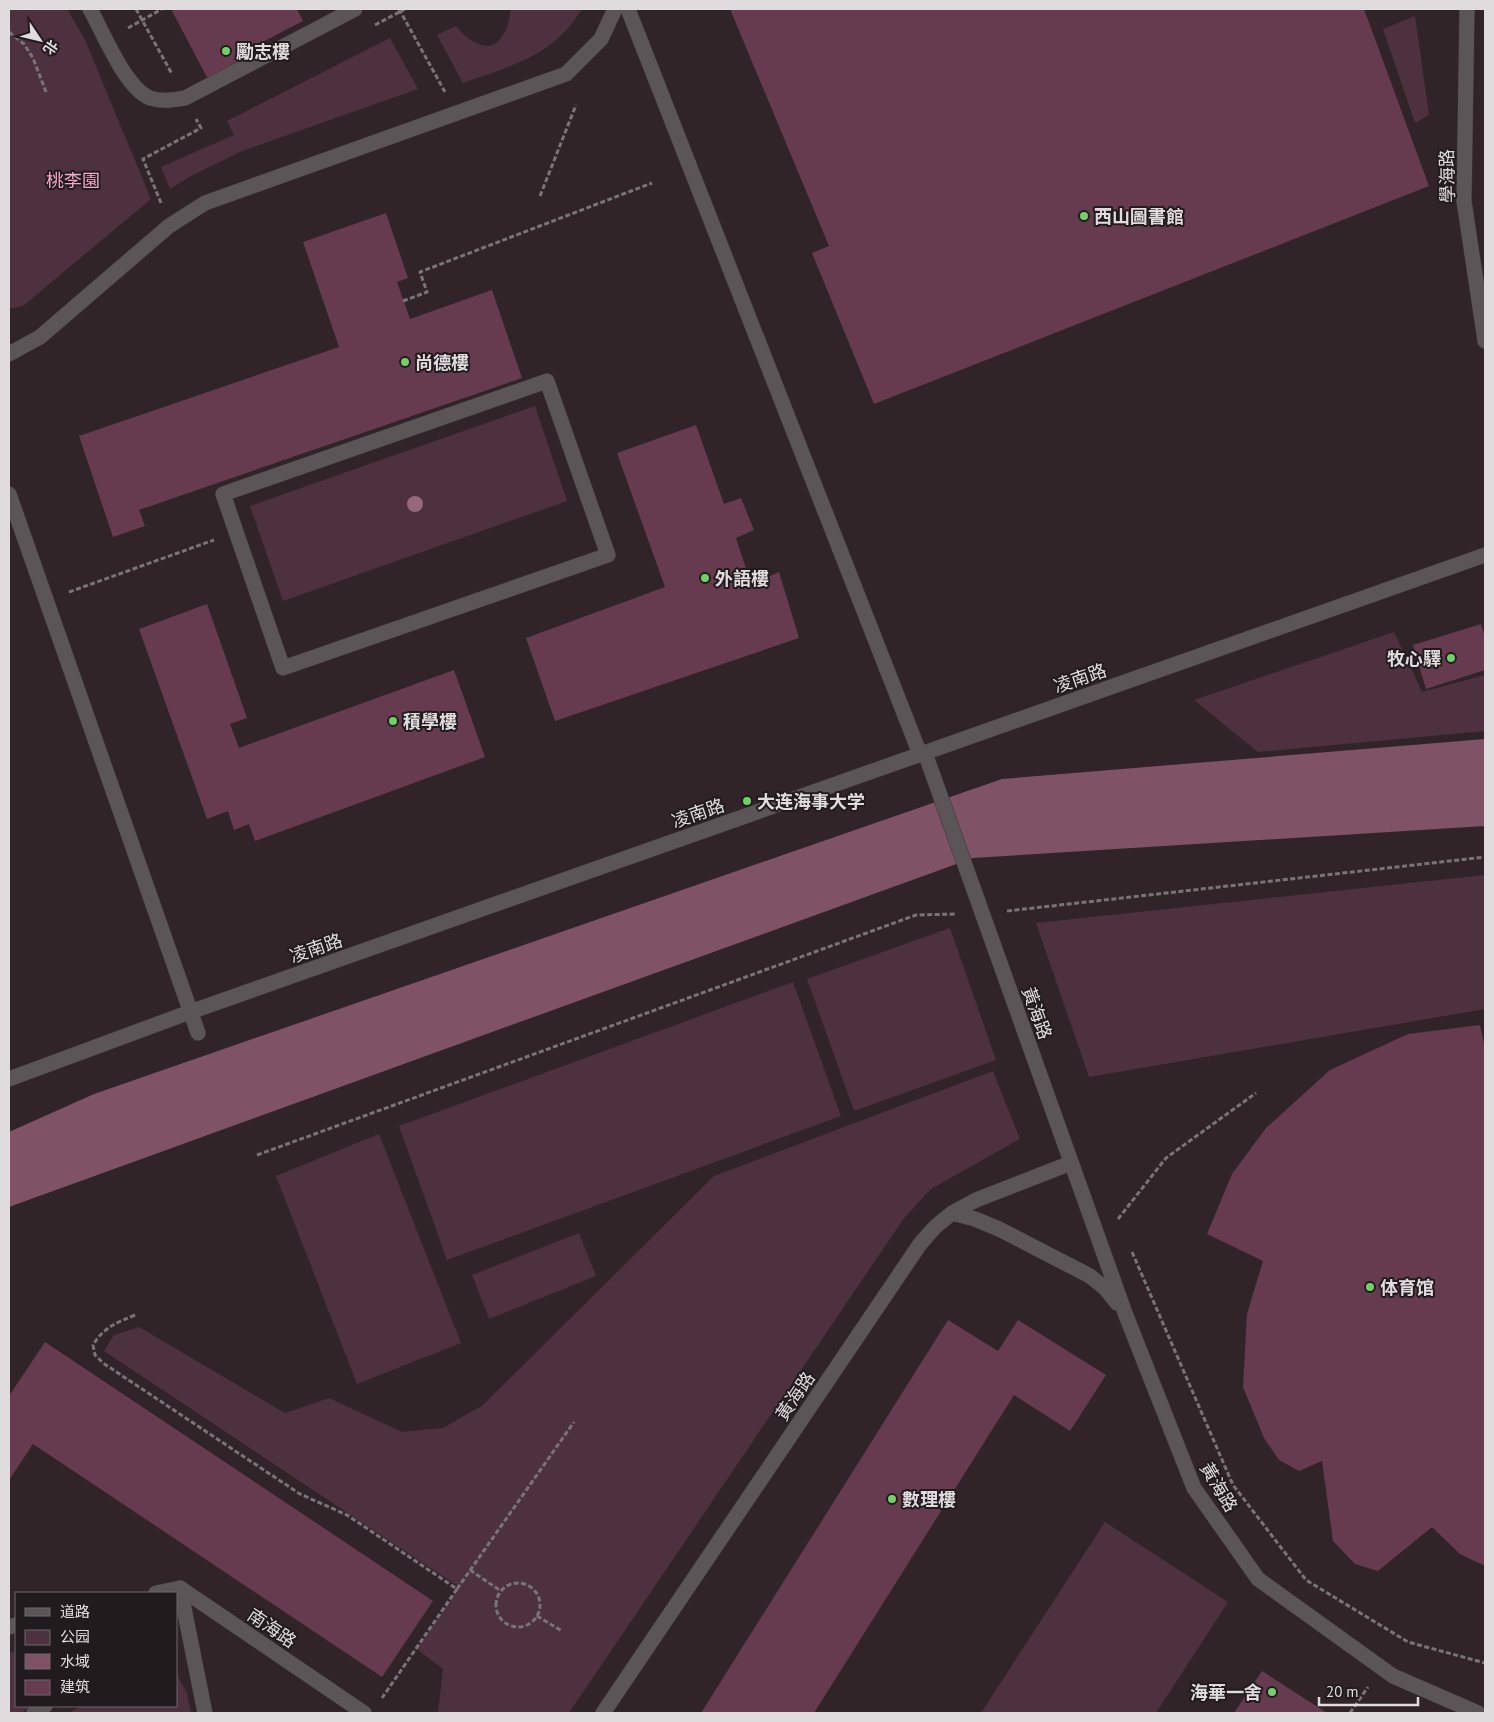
<svg xmlns="http://www.w3.org/2000/svg" width="1494" height="1722" font-family="'PT Sans','Noto Sans SC',sans-serif">
	<style>
		.built { fill: #302429; fill-rule: evenodd }
		.green { fill: #4e313e }
		.water { fill: #7f5266 }
		.building { fill: #663b4f }
		.lines { fill: none; stroke-linecap: round; stroke-linejoin: round }
		.service-casing { stroke: #3a3537; stroke-width: 16 }
		.pedestrian-casing { stroke: #3a3537; stroke-width: 16 }
		.minor-casing { stroke: #3a3537; stroke-width: 16 }
		.path { stroke: #797477; stroke-width: 3; stroke-dasharray: 5 2.5; stroke-linecap: butt }
		.service { stroke: #5c5558; stroke-width: 15 }
		.pedestrian { stroke: #5c5558; stroke-width: 15 }
		.minor { stroke: #5c5558; stroke-width: 15 }
		.tree { fill: #94697c }
		.poi-dot { fill: #6dd361; stroke: #211b1e; stroke-width: 2 }
		.labels { text-anchor: middle; dominant-baseline: central; stroke-width: 4; stroke-linejoin: round; paint-order: stroke }
		.poi-label { font-size: 18px; font-weight: bold; fill: #e0dcde; stroke: #211b1e; text-anchor: start }
		.street-label { font-size: 18px; fill: #e0dcde; stroke: #211b1e }
		.park-label { font-size: 18px; fill: #f3a8c9; stroke: #211b1e }
	</style>
	<rect width="100%" height="100%" fill="#211b1e"/>
	<path class="built" d="M 9,9 L 1485,9 L 1485,1713 L 9,1713 ZM 16,1593 L 176,1593 L 176,1706 L 16,1706 Z"/>
	<path class="green" d="M 9,9 L 67,9 L 85,40 L 151,199 L 23,306 L 9,309 Z
		M 510,9 L 582,9 C 552,57 513,65 463,83 L 437,35 L 456,26 C 463,35 471,42 482,45 C 501,51 511,23 510,9 Z
		M 1415,16 L 1429,115 L 1415,123 L 1383,29 Z
		M 390,38 L 418,89 L 242,151 L 191,176 L 170,189 L 161,167 L 234,135 L 227,121 Z
		M 535,406 L 567,501 L 283,601 L 250,506 Z
		M 1394,632 L 1422,692 L 1485,675 L 1485,731 L 1258,752 L 1194,700 Z
		M 1485,875 L 1485,1009 L 1089,1077 L 1036,923 Z
		M 950,928 L 996,1060 L 854,1111 L 807,979 Z
		M 793,982 L 841,1116 L 447,1260 L 399,1126 Z
		M 993,1071 L 1020,1139 L 931,1189 L 904,1218 L 569,1713 L 438,1713 L 443,1669 L 417,1649 L 459,1587 L 104,1351 L 114,1335 L 139,1327 L 285,1413 L 329,1398 L 402,1432 L 443,1428 L 483,1405 L 714,1176 Z
		M 379,1134 L 461,1343 L 357,1384 L 276,1176 Z
		M 579,1233 L 596,1276 L 489,1319 L 472,1275 Z
		M 1105,1522 L 1228,1602 L 1156,1713 L 981,1713 Z
		M 16,1651 L 16,1706 L 32,1706 L 22,1712 L 9,1713 L 9,1653 Z
		M 176,1673 L 187,1693 L 191,1713 L 69,1713 L 81,1706 L 176,1706 Z"/>
	<path class="water" d="M 1485,739 L 1485,826 L 973,858 L 9,1207 L 9,1132 L 94,1094 L 1002,779 Z"/>
	<path class="building" d="M 171,9 L 297,9 L 303,21 L 255,46 L 261,57 L 210,83 Z
		M 730,9 L 1364,9 L 1429,186 L 874,404 L 812,253 L 829,246 Z
		M 386,213 L 408,278 L 397,282 L 410,319 L 492,290 L 522,378 L 139,510 L 145,526 L 113,537 L 79,436 L 339,347 L 303,242 Z
		M 696,425 L 724,504 L 741,498 L 754,530 L 736,538 L 751,584 L 779,572 L 799,638 L 555,721 L 526,638 L 665,587 L 617,453 Z
		M 207,604 L 247,718 L 230,724 L 239,748 L 454,670 L 485,757 L 255,841 L 249,824 L 234,830 L 228,811 L 207,819 L 139,629 Z
		M 1481,624 L 1485,637 L 1485,670 L 1426,689 L 1413,645 Z
		M 1480,1025 L 1485,1048 L 1485,1566 L 1460,1554 L 1432,1527 L 1378,1571 L 1355,1564 L 1333,1541 L 1322,1461 L 1299,1471 L 1279,1460 L 1264,1438 L 1243,1387 L 1247,1314 L 1263,1261 L 1207,1234 L 1232,1174 L 1266,1128 L 1330,1070 L 1408,1034 Z
		M 948,1320 L 998,1351 L 1018,1320 L 1106,1375 L 1070,1431 L 1014,1395 L 814,1713 L 701,1713 Z
		M 45,1342 L 433,1601 L 382,1677 L 33,1444 L 9,1480 L 9,1396 Z
		M 1262,1671 L 1327,1713 L 1234,1713 Z"/>
	<g class="lines">
		<defs>
			<path id="service" d="M 180,1588 L 205,1713
				M 34,1713 L 45,1706"/>
			<path id="pedestrian" d="M 90,9 C 103,32 125,88 150,98 C 162,102 173,100 185,98 L 355,9
				M 547,381 L 608,555 L 283,668 L 223,494 Z"/>
			<path id="minor" d="M 628,9 L 920,754
				M 1467,9 L 1464,201 L 1485,341
				M 9,354 L 40,337 L 169,226 L 205,203 L 566,74 L 601,39 L 615,9
				M 9,494 L 198,1033
				M 925,753 L 1125,1313 L 1194,1488 L 1258,1579 L 1393,1676 L 1478,1713
				M 9,1079 L 190,1012 L 1485,555
				M 952,1213 L 975,1219 L 999,1229 L 1090,1276 L 1106,1289 L 1117,1303
				M 156,1593 L 180,1588 L 364,1713
				M 9,1627 L 16,1625
				M 603,1713 L 920,1244 L 935,1227 L 952,1213 L 976,1200 L 1071,1163"/>
		</defs>
		<use href="#service" class="service-casing"/>
		<use href="#pedestrian" class="pedestrian-casing"/>
		<use href="#minor" class="minor-casing"/>
		<path class="path" d="M 136,9 L 172,74
			M 399,9 L 445,92
			M 375,25 L 405,9
			M 128,28 L 162,9
			M 9,32 L 24,44 L 33,58 L 46,92
			M 540,196 L 576,105
			M 161,203 L 143,159 L 201,128 L 196,119
			M 403,301 L 427,292 L 420,272 L 652,183
			M 69,592 L 214,540
			M 1007,911 L 1485,857
			M 257,1155 L 916,915 L 957,914
			M 1118,1219 L 1166,1158 L 1256,1093
			M 1132,1252 L 1233,1485 L 1306,1580 L 1408,1642 L 1485,1663
			M 135,1315 C 116,1323 104,1327 93,1345 L 95,1355 L 103,1363 L 300,1494 L 347,1515 L 457,1589 L 382,1698
			M 470,1570 L 501,1591
			M496 1605a22 22 0 1 1 44 0a22 22 0 1 1-44 0Z
			M 457,1589 L 574,1422
			M 537,1616 L 562,1631
			M 1350,1713 L 1368,1687"/>
		<use href="#service" class="service"/>
		<use href="#pedestrian" class="pedestrian"/>
		<use href="#minor" class="minor"/>
	</g>
	<circle class="tree" cx="415" cy="504" r="8"/>
	<g class="poi-dot">
		<circle cx="226" cy="51" r="5"/>
		<circle cx="1084" cy="216" r="5"/>
		<circle cx="405" cy="362" r="5"/>
		<circle cx="705" cy="578" r="5"/>
		<circle cx="1451" cy="658" r="5"/>
		<circle cx="393" cy="721" r="5"/>
		<circle cx="747" cy="801" r="5"/>
		<circle cx="1370" cy="1287" r="5"/>
		<circle cx="892" cy="1499" r="5"/>
		<circle cx="1272" cy="1692" r="5"/>
	</g>
	<g class="labels">
		<g class="poi-label">
			<text x="236" y="51">勵志樓</text>
			<text x="1094" y="216">西山圖書館</text>
			<text x="415" y="362">尚德樓</text>
			<text x="715" y="578">外語樓</text>
			<text x="1441" y="658" text-anchor="end">牧心驛</text>
			<text x="403" y="721">積學樓</text>
			<text x="757" y="801">大连海事大学</text>
			<text x="1380" y="1287">体育馆</text>
			<text x="902" y="1499">數理樓</text>
			<text x="1262" y="1692" text-anchor="end">海華一舍</text>
		</g>
		<g class="street-label">
			<text transform="translate(1447 176) rotate(-91)">學海路</text>
			<text transform="translate(1080 678) rotate(-19)">凌南路</text>
			<text transform="translate(698 813) rotate(-19)">凌南路</text>
			<text transform="translate(316 948) rotate(-19)">凌南路</text>
			<text transform="translate(1037 1013) rotate(70)">黃海路</text>
			<text transform="translate(795 1396) rotate(-56)">黃海路</text>
			<text transform="translate(1219 1487) rotate(59)">黃海路</text>
			<text transform="translate(272 1628) rotate(34)">南海路</text>
		</g>
		<g class="park-label">
			<text x="73" y="180">桃李園</text>
		</g>
	</g>
	<rect width="1494" height="1722" fill="none" stroke="#e0dcde" stroke-width="20"/>
	<rect x="15" y="1592" width="162" height="115" fill="#211b1e" stroke="#6d686b"/>
	<rect x="25" y="1608" width="25" height="8" fill="#5c5558" stroke="#6d686b"/>
	<text x="60" y="1617" font-size="15" fill="#e0dcde">道路</text>
	<rect x="25" y="1630" width="25" height="15" fill="#4e313e" stroke="#6d686b"/>
	<text x="60" y="1642" font-size="15" fill="#e0dcde">公园</text>
	<rect x="25" y="1654" width="25" height="15" fill="#7f5266" stroke="#6d686b"/>
	<text x="60" y="1667" font-size="15" fill="#e0dcde">水域</text>
	<rect x="25" y="1680" width="25" height="15" fill="#663b4f" stroke="#6d686b"/>
	<text x="60" y="1692" font-size="15" fill="#e0dcde">建筑</text>
	<g transform="translate(40 40) rotate(125)" stroke="#211b1e" stroke-width="4" paint-order="stroke">
	<path d="M0-4L9 19L0 12L-9 19Z" fill="#e0dcde"/>
	<text y="-8" font-size="14" font-weight="bold" text-anchor="middle" fill="#e0dcde">北</text>
	</g>
	<path d="M1319 1697v8h99v-8" fill="none" stroke="#e0dcde" stroke-width="2.5"/>
	<text x="1326" y="1697" font-size="15" fill="#e0dcde" stroke="#211b1e" stroke-width="4" paint-order="stroke">20 m</text>
</svg>
